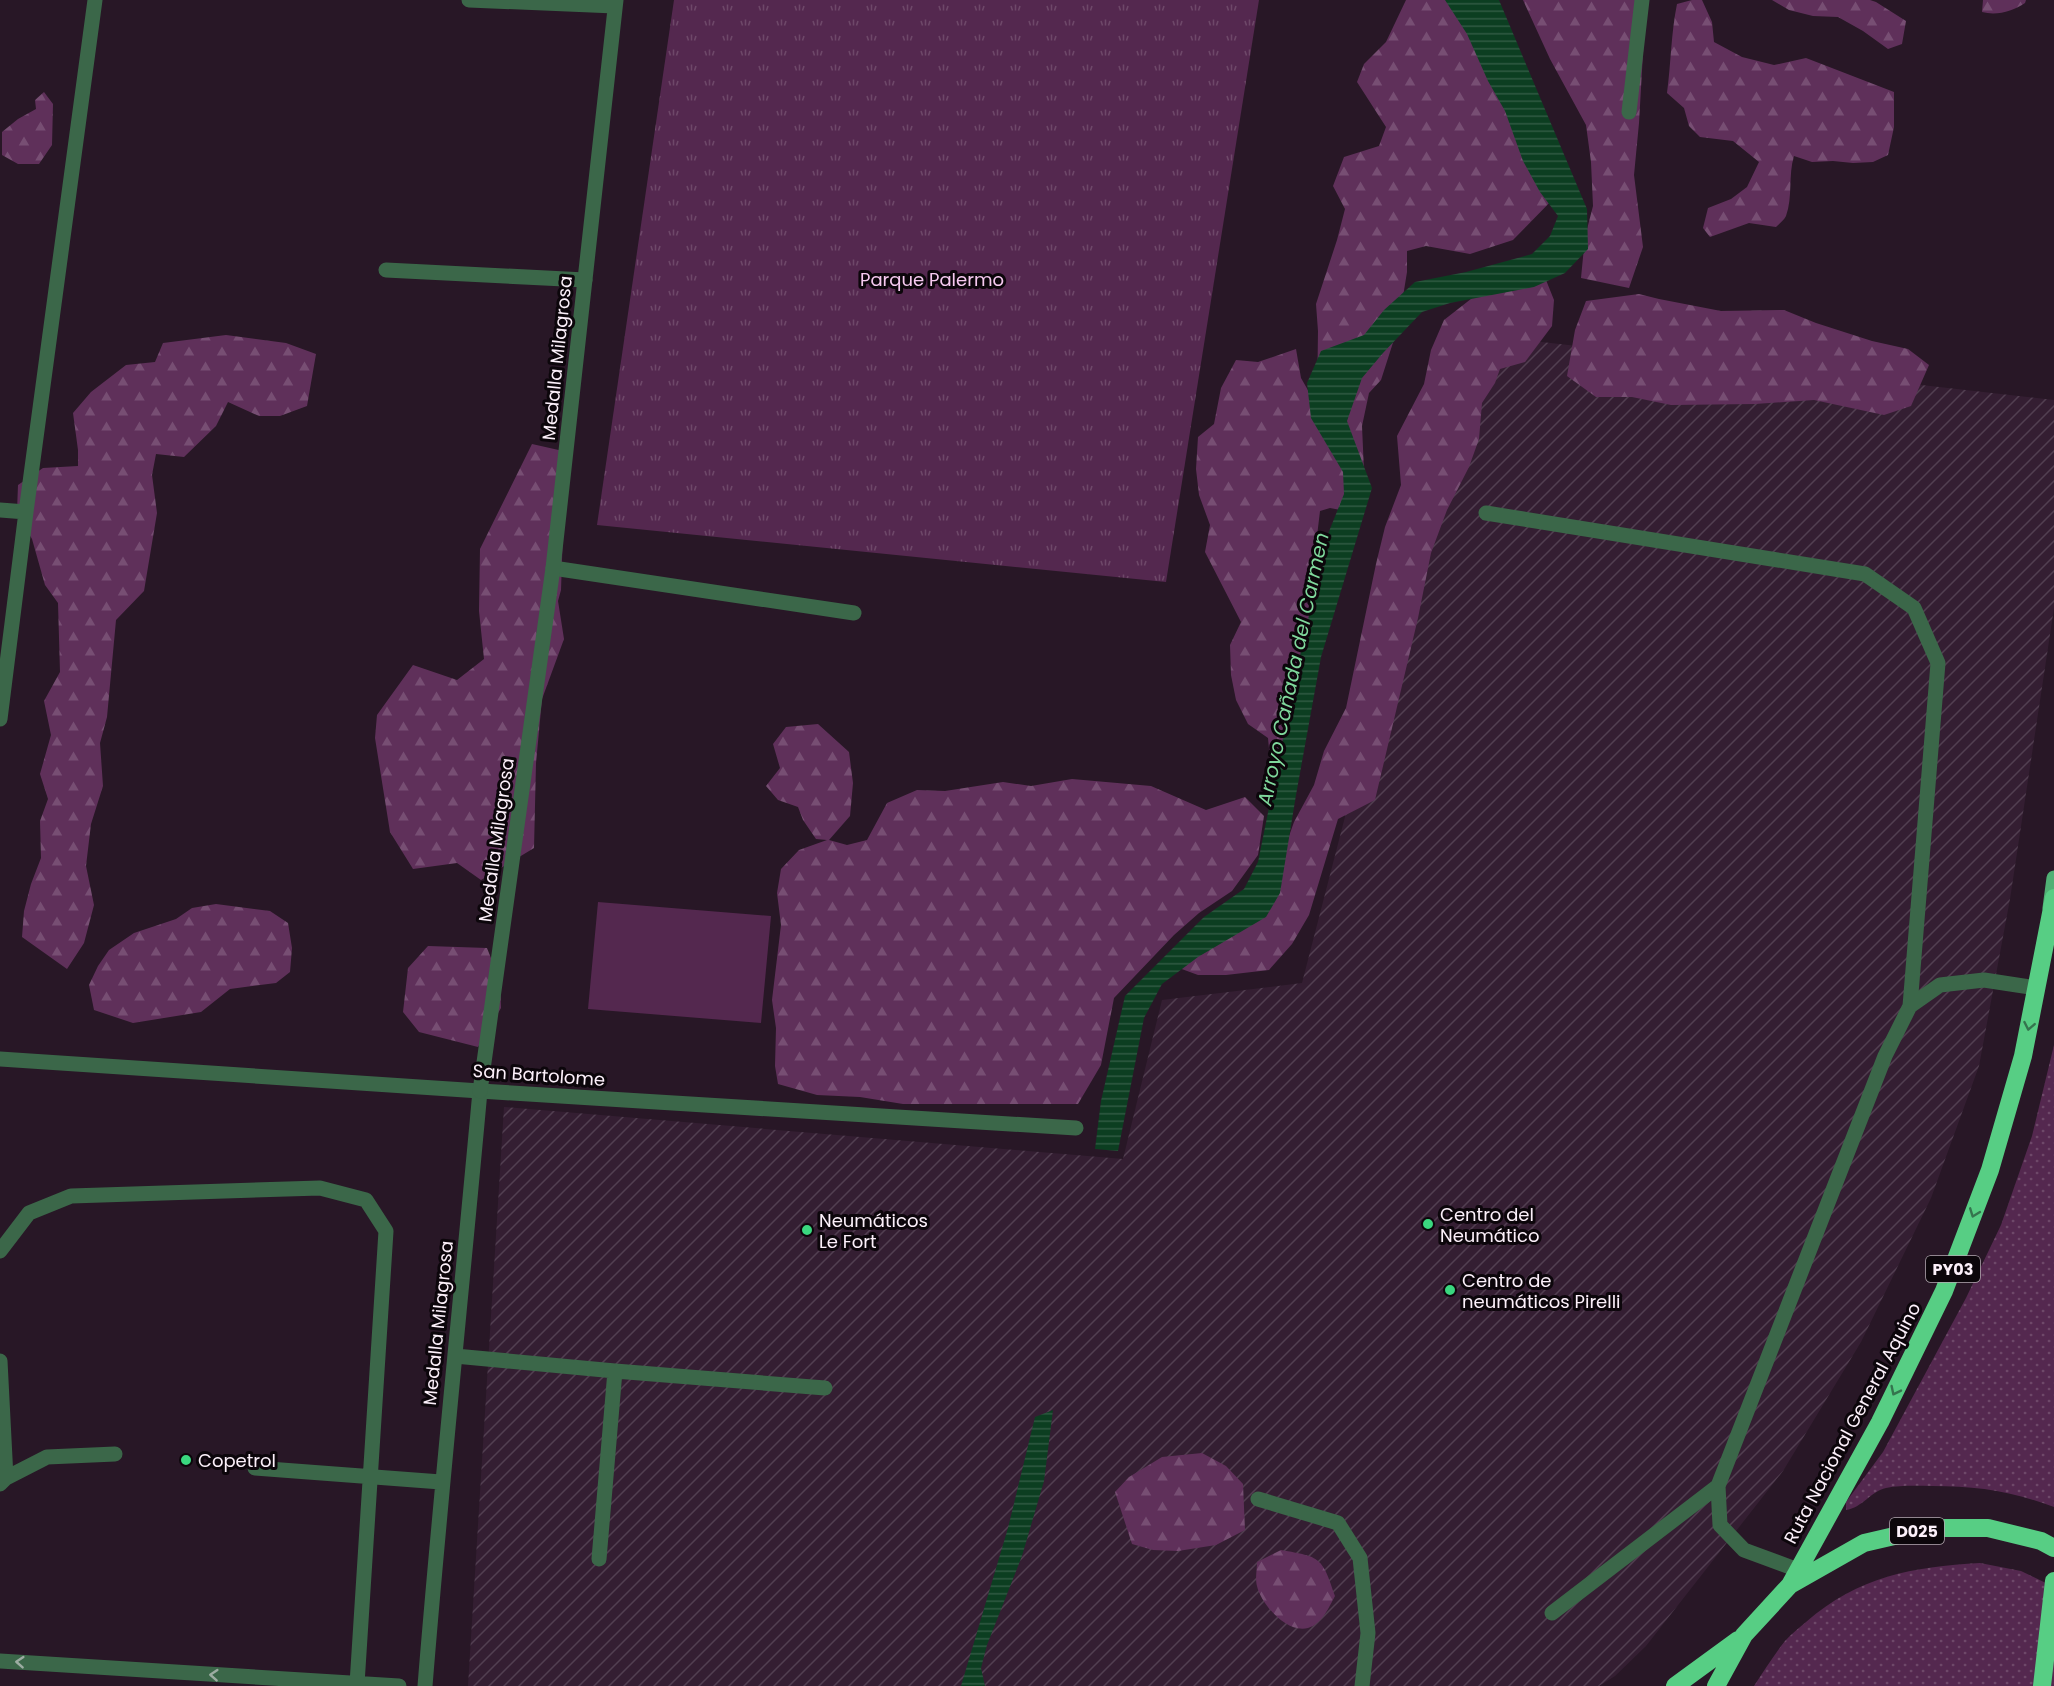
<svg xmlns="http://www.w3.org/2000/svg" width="2054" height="1686" font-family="Poppins,sans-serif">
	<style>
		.industrial { fill: url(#industrial-furrows) }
		.grass { fill: url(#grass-dots) }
		.forest { fill: url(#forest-firs) }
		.park { fill: url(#park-tufts) }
		.garden { fill: #54284f }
		.water { fill: url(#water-rules) }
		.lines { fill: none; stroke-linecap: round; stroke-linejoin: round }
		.lane { stroke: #3b6749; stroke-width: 15 }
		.street { stroke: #3b6749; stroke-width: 15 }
		.primary { stroke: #50b074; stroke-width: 15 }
		.highway { stroke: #57ce84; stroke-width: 18 }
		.oneway { stroke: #35744e }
		.oneway2 { stroke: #9caca2 }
		.poi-dot { fill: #3ad77f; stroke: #0c060b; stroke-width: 2 }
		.labels { text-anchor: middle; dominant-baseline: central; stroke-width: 6; stroke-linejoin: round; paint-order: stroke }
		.shield { fill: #0c060b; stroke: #b4aab2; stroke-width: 1.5 }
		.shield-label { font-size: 16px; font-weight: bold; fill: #fcf0fa }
		.park-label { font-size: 18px; fill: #f6c9f0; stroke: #0c060b }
		.street-label { font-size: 18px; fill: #fcf0fa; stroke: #0c060b }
		.poi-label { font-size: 18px; fill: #fcf0fa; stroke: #0c060b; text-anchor: start }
		.water-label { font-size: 20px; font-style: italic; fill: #7fd89c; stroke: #0c060b }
	</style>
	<defs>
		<pattern id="industrial-furrows" width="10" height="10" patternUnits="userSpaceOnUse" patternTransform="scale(1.5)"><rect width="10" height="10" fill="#341e32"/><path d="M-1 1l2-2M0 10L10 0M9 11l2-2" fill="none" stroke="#523f51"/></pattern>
		<pattern id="grass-dots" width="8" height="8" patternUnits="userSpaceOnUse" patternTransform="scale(1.5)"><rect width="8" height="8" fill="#54284f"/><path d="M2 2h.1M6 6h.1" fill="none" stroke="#6e4869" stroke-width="1.8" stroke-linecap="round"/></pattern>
		<pattern id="forest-firs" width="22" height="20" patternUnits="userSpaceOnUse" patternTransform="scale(1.5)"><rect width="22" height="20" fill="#5f305a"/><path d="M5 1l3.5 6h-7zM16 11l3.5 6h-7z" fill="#774e73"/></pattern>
		<pattern id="park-tufts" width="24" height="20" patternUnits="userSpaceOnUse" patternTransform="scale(1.5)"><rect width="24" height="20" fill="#54284f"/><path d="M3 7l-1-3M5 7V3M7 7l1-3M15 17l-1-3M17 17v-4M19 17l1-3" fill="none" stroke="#6e4869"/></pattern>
		<pattern id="water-rules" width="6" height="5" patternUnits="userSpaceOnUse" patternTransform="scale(1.5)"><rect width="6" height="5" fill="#0c3e21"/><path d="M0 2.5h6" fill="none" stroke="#305a42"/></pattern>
	</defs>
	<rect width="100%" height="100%" fill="#281726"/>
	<path class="industrial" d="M 1470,334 L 2054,400 L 2054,608 L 2010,899 L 1979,1066 L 1931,1198 L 1861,1342 L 1783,1471 L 1646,1646 L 1615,1676 L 1599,1686 L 468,1686 L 504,1107 L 1123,1159 L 1162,1000 L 1302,983 Z"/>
	<path class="grass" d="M 2054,1045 L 2054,1507 C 2011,1491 1977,1486 1932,1486 C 1917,1486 1901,1485 1886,1488 C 1871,1491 1862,1508 1846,1510 L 1846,1502 L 1883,1452 L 1966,1298 L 2001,1225 L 2032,1136 Z
		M 1980,1563 L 2021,1571 L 2054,1587 L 2054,1686 L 1754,1686 C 1764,1671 1774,1655 1785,1641 C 1791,1634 1799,1628 1806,1622 C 1859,1576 1912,1567 1980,1563 Z"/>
	<path class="forest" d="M 1406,0 L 1471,0 L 1558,194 L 1513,240 L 1470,254 L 1426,246 L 1407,251 L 1407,272 L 1398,327 L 1381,380 L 1369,393 L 1362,426 L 1364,471 L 1346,511 L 1330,508 L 1320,511 L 1317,536 L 1322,552 L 1319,585 L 1300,678 L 1289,696 L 1293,715 L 1285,757 L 1270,759 L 1268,738 L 1248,724 L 1236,700 L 1231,675 L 1230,645 L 1241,622 L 1205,552 L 1210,525 L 1199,495 L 1196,469 L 1198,437 L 1214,424 L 1221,388 L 1236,360 L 1258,362 L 1296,349 L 1301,378 L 1317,406 L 1318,331 L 1316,304 L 1337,240 L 1345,209 L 1333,186 L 1344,157 L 1379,146 L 1386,127 L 1357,82 L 1364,64 L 1386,42 Z
		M 1523,0 L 1646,0 L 1639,123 L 1634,175 L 1643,247 L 1629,288 L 1581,278 L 1585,237 L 1593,206 L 1591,162 L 1586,125 L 1550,59 Z
		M 1692,0 L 1702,0 L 1712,22 L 1714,42 L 1742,57 L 1774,65 L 1806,58 L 1894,92 L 1894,127 L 1888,155 L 1873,162 L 1853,163 L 1833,161 L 1812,162 L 1794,156 C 1788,175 1793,197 1786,216 C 1784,220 1779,224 1776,227 L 1749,223 L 1710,237 L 1703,228 L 1708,208 L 1731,199 L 1747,187 L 1759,162 L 1733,141 L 1700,137 L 1689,126 L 1684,108 L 1667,93 C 1671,64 1671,33 1677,4 Z
		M 1772,0 L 1870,0 L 1876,2 L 1906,21 L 1902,44 L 1888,49 L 1863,31 L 1838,17 L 1813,16 L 1789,10 Z
		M 1983,0 L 2026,0 L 2025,3 C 2013,11 1997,16 1982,12 Z
		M 44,92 L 53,104 L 52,145 L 39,164 L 18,164 L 2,155 L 2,132 L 18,119 L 36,109 L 35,100 Z
		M 1546,280 L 1554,300 L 1552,326 L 1525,362 L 1500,369 L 1495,383 L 1482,403 L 1479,439 L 1469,467 L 1447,510 L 1431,553 L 1418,618 L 1375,800 L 1338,819 L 1309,915 L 1292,944 L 1269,970 L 1226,975 L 1198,975 L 1179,968 L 1283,853 L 1294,822 L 1314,785 L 1324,751 L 1346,708 L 1376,564 L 1385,527 L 1401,485 L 1397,436 L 1424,384 L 1431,350 L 1444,320 L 1476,295 Z
		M 1639,294 L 1659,299 L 1721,311 L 1784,310 L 1816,323 L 1872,341 L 1908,349 L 1929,365 L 1911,406 L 1884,415 L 1814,400 L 1755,404 L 1671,405 L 1632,397 L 1596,397 L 1567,376 L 1575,330 L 1586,301 Z
		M 226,335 L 286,343 L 316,354 L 307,406 L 280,416 L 259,416 L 228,402 L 216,426 L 184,457 L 156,454 L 152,475 L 157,513 L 144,591 L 116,620 L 107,717 L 100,743 L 103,786 L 91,824 L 86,866 L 94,905 L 84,943 L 67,969 L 22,937 L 24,911 L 31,884 L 41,858 L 40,821 L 48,799 L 40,774 L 51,735 L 44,701 L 60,672 L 58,603 L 45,585 L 32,539 L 17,512 L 18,485 L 43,468 L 78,466 L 78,450 L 73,413 L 91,392 L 126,365 L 155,362 L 163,343 Z
		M 532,444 L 563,451 L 564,499 L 561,590 L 558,601 L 564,639 L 542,699 L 536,763 L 534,848 L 481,880 L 457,863 L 413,869 L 390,832 L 375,738 L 377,715 L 413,665 L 457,680 L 484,659 L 479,611 L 480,549 Z
		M 818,724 L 849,752 L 853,783 L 850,816 L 829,840 L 847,845 L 867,840 L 887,803 L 917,790 L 945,791 L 1003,782 L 1031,786 L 1072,779 L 1151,786 L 1206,810 L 1245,797 L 1264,816 L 1258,855 L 1232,891 L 1199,913 L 1174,935 L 1114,998 L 1101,1065 L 1078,1104 L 903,1104 L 860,1097 L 817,1095 L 778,1084 L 775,1066 L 776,1028 L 772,1000 L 781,925 L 777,893 L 781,869 L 799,850 L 827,840 L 816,839 L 803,820 L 798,807 L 778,800 L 766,786 L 780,768 L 773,744 L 786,727 Z
		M 216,904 L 270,911 L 288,923 L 292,948 L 290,972 L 276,983 L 230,989 L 201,1012 L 133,1023 L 94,1010 L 89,985 L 98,966 L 109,950 L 134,933 L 176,919 L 192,908 Z
		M 428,946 L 487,948 L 500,981 L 501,1008 L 478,1047 L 419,1032 L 403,1012 L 408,968 Z
		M 1202,1453 L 1226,1466 L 1243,1484 L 1245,1530 L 1216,1545 L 1178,1551 L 1153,1550 L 1132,1544 L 1115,1492 L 1129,1477 L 1162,1457 Z
		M 1281,1550 C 1321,1557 1322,1557 1335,1596 C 1329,1607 1322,1624 1308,1628 C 1287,1634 1261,1604 1257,1586 C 1255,1579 1257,1569 1257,1562 Z"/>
	<path class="park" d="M 674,0 L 1259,0 L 1166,582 L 597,525 Z"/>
	<path class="garden" d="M 598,902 L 771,916 L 761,1023 L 588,1009 Z"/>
	<path class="water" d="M 1445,0 L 1499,0 L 1587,209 L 1588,249 L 1565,273 L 1534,287 L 1450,303 L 1422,312 L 1383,353 L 1362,378 L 1347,421 L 1372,488 L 1321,657 L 1296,795 L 1280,893 L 1266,917 L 1198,957 L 1162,984 L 1144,1018 L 1118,1151 L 1095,1149 L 1101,1101 L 1125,996 L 1204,917 L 1244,889 L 1258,862 L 1297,669 L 1326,539 L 1344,494 L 1343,472 L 1311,418 L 1307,383 L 1321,351 L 1364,335 L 1384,310 L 1415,282 L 1466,272 L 1532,254 L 1550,236 L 1558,216 L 1540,192 L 1523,161 L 1505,111 L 1488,81 L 1467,34 Z
		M 1053,1410 L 1044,1481 L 1022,1556 L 987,1645 L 981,1668 L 985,1686 L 961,1686 L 1008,1528 L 1035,1417 Z"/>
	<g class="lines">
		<path class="lane" d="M 386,270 L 585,280
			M 1486,513 L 1865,574 L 1914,608 L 1938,663 L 1910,1006
			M 553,568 L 854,613
			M 0,1059 L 480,1091 L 1076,1128
			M 0,1251 L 29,1213 L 71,1196 L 320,1188 L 366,1200 L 386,1231 L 357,1684
			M 455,1356 L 615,1371 L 825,1388
			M 0,1361 L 6,1478
			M 255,1468 L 441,1482
			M 0,1484 L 6,1478 L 47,1457 L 115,1454
			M 1258,1499 L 1338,1523 L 1360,1558 L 1368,1633 L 1362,1686
			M 599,1559 L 615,1371
			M 1798,1570 L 1744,1550 L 1720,1525 L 1718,1486 L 1885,1056 L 1910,1006 L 1940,985 L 1984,980 L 2036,988
			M 1552,1613 L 1718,1486
			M 0,1661 L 399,1686
			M 425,1686 C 441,1487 462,1289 480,1091"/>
		<path class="street" d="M 469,0 L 615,6
			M 1629,112 L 1642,0
			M 0,510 L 26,512
			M 0,719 L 26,512 L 95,0
			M 480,1091 L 553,568 L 616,0"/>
		<path class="primary" d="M 2050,908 L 2054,878"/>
		<path class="highway" d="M 1790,1585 L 1880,1422 L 1944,1291 L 1990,1170 L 2023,1056 L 2054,898
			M 1675,1686 L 1738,1640
			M 1716,1686 L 1744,1635 L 1790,1585 L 1864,1543 L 1929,1528 L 1988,1528 L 2041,1541 L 2054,1548
			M 2042,1686 L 2054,1581"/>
	</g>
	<defs><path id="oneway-chevron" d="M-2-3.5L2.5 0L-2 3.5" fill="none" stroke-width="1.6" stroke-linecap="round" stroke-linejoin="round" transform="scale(1.5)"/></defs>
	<g class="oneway">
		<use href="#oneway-chevron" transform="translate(2029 1026) rotate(101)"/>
		<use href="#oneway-chevron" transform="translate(1974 1213) rotate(111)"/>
		<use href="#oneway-chevron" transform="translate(1895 1391) rotate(116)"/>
	</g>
	<g class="oneway2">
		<use href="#oneway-chevron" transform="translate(20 1662) rotate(-176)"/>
		<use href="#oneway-chevron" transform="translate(214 1675) rotate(-176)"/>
	</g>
	<g class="poi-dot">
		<circle cx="1428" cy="1224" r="6"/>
		<circle cx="807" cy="1230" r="6"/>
		<circle cx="1450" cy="1290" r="6"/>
		<circle cx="186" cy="1460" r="6"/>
	</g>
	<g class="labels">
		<g class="shield">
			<rect x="1926" y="1256" width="54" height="26" rx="4.5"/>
			<rect x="1890" y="1518" width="54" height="26" rx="4.5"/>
		</g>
		<g class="shield-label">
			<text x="1953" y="1269">PY03</text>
			<text x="1917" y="1531">D025</text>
		</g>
		<g class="park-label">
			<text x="932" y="279">Parque Palermo</text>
		</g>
		<g class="street-label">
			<text transform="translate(557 358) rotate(-84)">Medalla Milagrosa</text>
			<text transform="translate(496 840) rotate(-82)">Medalla Milagrosa</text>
			<text transform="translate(539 1075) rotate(4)">San Bartolome</text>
			<text transform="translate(438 1323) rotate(-84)">Medalla Milagrosa</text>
			<text transform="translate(1852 1423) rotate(-62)">Ruta Nacional General Aquino</text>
		</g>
		<g class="poi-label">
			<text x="1440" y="1214">Centro del<tspan x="1440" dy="21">Neumático</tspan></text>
			<text x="819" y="1220">Neumáticos<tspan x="819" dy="21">Le Fort</tspan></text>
			<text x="1462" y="1280">Centro de<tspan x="1462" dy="21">neumáticos Pirelli</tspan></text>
			<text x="198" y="1460">Copetrol</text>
		</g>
		<g class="water-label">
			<text transform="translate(1293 669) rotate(-78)">Arroyo Cañada del Carmen</text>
		</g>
	</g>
</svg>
